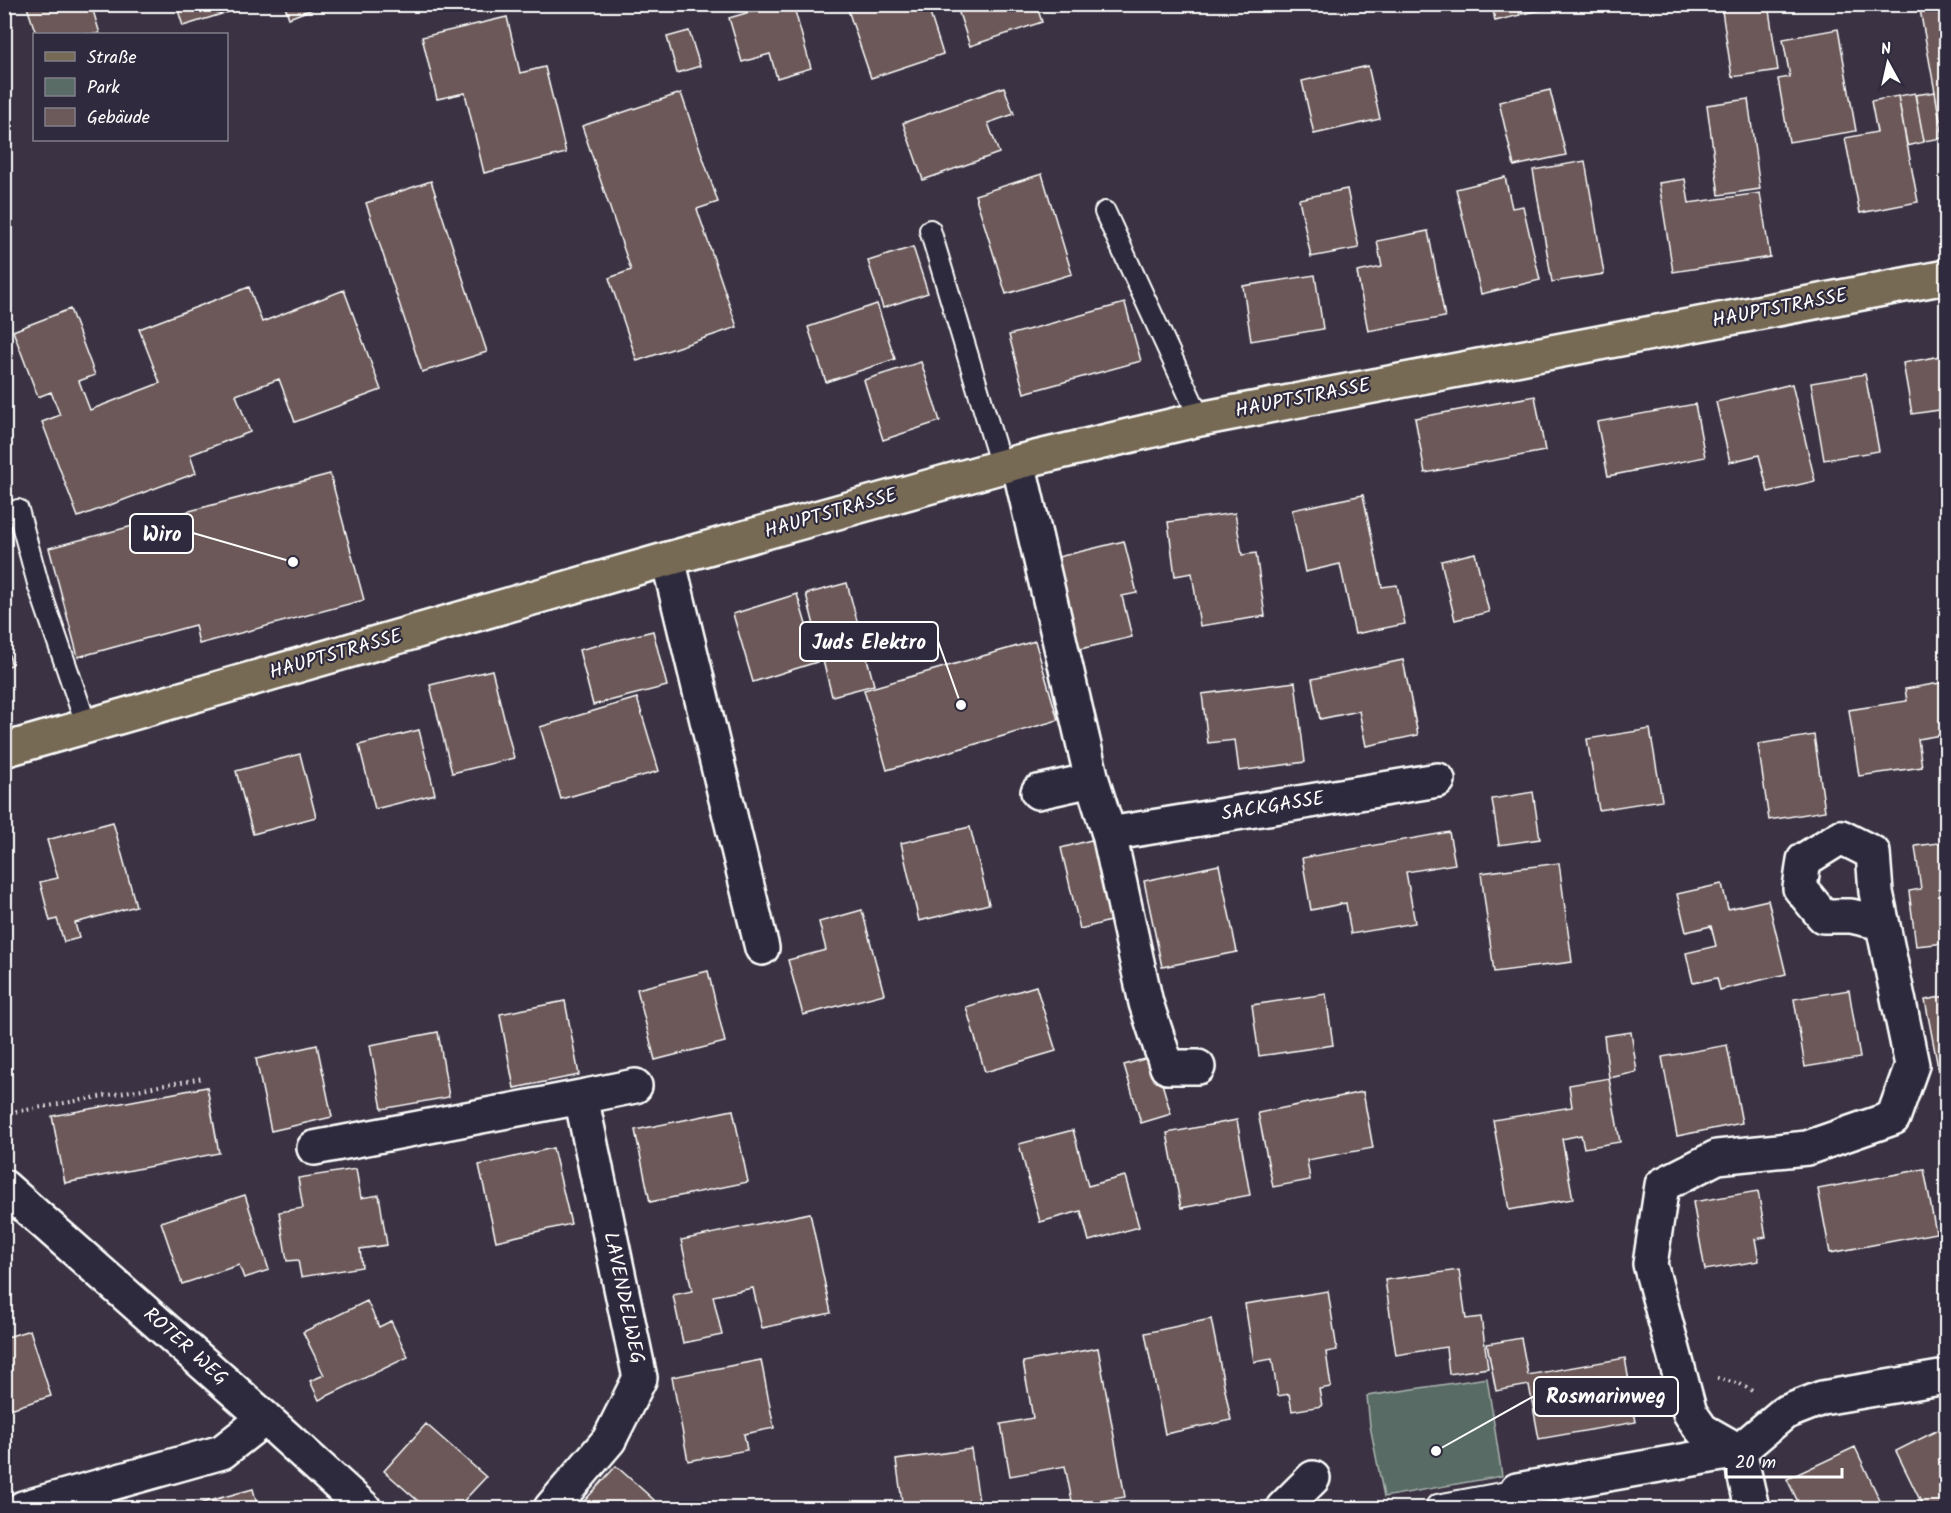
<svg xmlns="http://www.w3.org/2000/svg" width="1951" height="1513" font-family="Kalam,sans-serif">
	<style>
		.green { fill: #596c65; stroke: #acb6b2; stroke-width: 1.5 }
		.building { fill: #6c5959; stroke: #fff; stroke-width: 1.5 }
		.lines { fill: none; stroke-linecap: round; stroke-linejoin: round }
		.service-casing { stroke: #fff; stroke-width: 24 }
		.minor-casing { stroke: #fff; stroke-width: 38 }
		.primary-casing { stroke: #fff; stroke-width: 38 }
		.path { stroke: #fff; stroke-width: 4; stroke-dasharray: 1.5 4.5; stroke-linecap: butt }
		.service { stroke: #2f2a3d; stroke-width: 20 }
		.minor { stroke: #2f2a3d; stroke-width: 33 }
		.primary { stroke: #776a54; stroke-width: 33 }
		.labels { text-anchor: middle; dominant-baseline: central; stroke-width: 4.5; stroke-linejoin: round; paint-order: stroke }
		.street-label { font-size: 20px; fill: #fff; stroke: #2f2a3d }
		.leader { fill: none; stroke: #fff; stroke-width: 2 }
		.callout-dot { fill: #fff; stroke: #2f2a3d; stroke-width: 2 }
		.callout { fill: #2f2a3d; stroke: #fff; stroke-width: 2 }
		.callout-label { font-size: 21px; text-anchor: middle; font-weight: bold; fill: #fff }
	</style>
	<rect width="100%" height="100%" fill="#3b3343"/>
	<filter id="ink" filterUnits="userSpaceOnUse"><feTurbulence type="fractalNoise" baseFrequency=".0167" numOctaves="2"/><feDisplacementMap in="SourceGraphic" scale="12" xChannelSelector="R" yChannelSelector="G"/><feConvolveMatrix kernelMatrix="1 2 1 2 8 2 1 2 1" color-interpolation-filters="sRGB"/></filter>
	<g filter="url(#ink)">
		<path class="green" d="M 1487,1378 L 1502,1476 L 1384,1497 L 1370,1426 L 1367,1396 Z"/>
		<path class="building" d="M 26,4 L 99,4 L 92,7 L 100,34 L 36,34 Z
			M 176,4 L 240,4 L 241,8 L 183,26 Z
			M 284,4 L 325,4 L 289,18 Z
			M 777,4 L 793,4 L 811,68 L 777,78 L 770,54 L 742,62 L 729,18 Z
			M 846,4 L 927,4 L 943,54 L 871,78 Z
			M 956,4 L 1036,4 L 1042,22 L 970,46 Z
			M 1492,4 L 1518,4 L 1520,15 L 1495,21 Z
			M 1520,4 L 1561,4 L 1561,6 L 1522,14 Z
			M 1721,4 L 1768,4 L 1778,70 L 1732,77 Z
			M 1919,4 L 1946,4 L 1946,159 L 1935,92 Z
			M 507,17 L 520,73 L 545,67 L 566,153 L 484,173 L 465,93 L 437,99 L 422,37 Z
			M 1838,29 L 1856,131 L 1789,142 L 1778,79 L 1790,77 L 1783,39 Z
			M 689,31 L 700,66 L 677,73 L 667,37 Z
			M 1368,66 L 1380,119 L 1314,134 L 1302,81 Z
			M 1004,87 L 1014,114 L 988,123 L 999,153 L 923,180 L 903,123 Z
			M 1550,90 L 1566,155 L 1514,166 L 1499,102 Z
			M 1935,92 L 1943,138 L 1924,141 L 1915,95 Z
			M 681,93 L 718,202 L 697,209 L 737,327 L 637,361 L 609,278 L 631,270 L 582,126 Z
			M 1915,93 L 1924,142 L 1907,146 L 1898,96 Z
			M 1898,96 L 1918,202 L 1860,213 L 1845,138 L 1877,132 L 1871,101 Z
			M 1748,99 L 1760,189 L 1719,195 L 1707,105 Z
			M 1585,161 L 1604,274 L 1552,282 L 1533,170 Z
			M 1042,174 L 1072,274 L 1006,294 L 975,195 Z
			M 1505,177 L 1512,208 L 1523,206 L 1540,280 L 1481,294 L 1456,189 Z
			M 1685,179 L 1689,203 L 1760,193 L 1770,257 L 1673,272 L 1659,183 Z
			M 431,181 L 487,352 L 422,372 L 366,203 Z
			M 1347,189 L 1359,248 L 1311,257 L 1299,199 Z
			M 1428,231 L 1445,317 L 1368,331 L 1357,272 L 1382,267 L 1377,241 Z
			M 913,247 L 928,293 L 883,308 L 868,261 Z
			M 1315,275 L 1323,329 L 1251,341 L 1243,286 Z
			M 249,287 L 262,322 L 344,290 L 381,390 L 295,422 L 279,379 L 236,395 L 250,432 L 190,455 L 196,473 L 78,517 L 42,422 L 60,415 L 51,392 L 38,397 L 13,331 L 70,309 L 95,375 L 79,381 L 90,410 L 160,383 L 139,329 Z
			M 1125,303 L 1141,361 L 1024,393 L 1009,335 Z
			M 877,304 L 895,359 L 826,382 L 808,327 Z
			M 1946,355 L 1946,409 L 1912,414 L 1903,363 Z
			M 921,362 L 940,421 L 883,440 L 864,380 Z
			M 1865,374 L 1879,451 L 1824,460 L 1811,383 Z
			M 1792,384 L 1815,481 L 1768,492 L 1759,455 L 1730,462 L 1716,402 Z
			M 1535,396 L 1545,451 L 1425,473 L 1415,418 Z
			M 1695,404 L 1705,457 L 1608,476 L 1597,422 Z
			M 330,474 L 364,600 L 199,644 L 195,625 L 78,657 L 49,548 Z
			M 1363,495 L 1382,587 L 1397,585 L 1405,624 L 1355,634 L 1340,564 L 1305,572 L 1292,510 Z
			M 1235,513 L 1242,555 L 1256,553 L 1265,616 L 1200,626 L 1192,573 L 1175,576 L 1168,522 Z
			M 1124,541 L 1137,593 L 1122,596 L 1132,637 L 1076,650 L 1054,558 Z
			M 1475,553 L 1489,612 L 1455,620 L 1441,561 Z
			M 847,583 L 874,685 L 832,696 L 806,594 Z
			M 797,594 L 817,662 L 753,682 L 733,614 Z
			M 653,631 L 667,686 L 593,705 L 579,650 Z
			M 4,639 L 12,665 L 4,667 Z
			M 1035,641 L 1058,720 L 887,770 L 864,690 Z
			M 1403,660 L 1418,735 L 1366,746 L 1359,711 L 1320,719 L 1312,679 Z
			M 492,670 L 514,758 L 452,773 L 430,685 Z
			M 1295,682 L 1305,762 L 1239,771 L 1235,740 L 1208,743 L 1202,694 Z
			M 1946,682 L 1946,734 L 1918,739 L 1922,767 L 1859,776 L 1849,710 L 1907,701 L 1905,689 Z
			M 637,698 L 659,771 L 561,799 L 540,727 Z
			M 1650,729 L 1662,800 L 1599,810 L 1587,739 Z
			M 419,730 L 435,794 L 375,809 L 359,745 Z
			M 1814,735 L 1825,811 L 1769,820 L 1758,744 Z
			M 300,754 L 316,817 L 253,834 L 236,771 Z
			M 1533,792 L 1540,839 L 1499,845 L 1492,799 Z
			M 113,822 L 136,906 L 75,923 L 79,938 L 64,942 L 57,919 L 50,921 L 40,882 L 58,878 L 47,840 Z
			M 970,827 L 989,904 L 919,921 L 901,843 Z
			M 1449,832 L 1455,864 L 1406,872 L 1415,923 L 1351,934 L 1346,903 L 1311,910 L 1302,858 Z
			M 1095,839 L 1114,920 L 1080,929 L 1061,848 Z
			M 1946,842 L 1946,943 L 1916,946 L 1909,891 L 1921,889 L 1915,846 Z
			M 1559,863 L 1572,962 L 1494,972 L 1481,873 Z
			M 1219,865 L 1237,952 L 1162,967 L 1144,881 Z
			M 1722,884 L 1728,909 L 1768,900 L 1786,974 L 1720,990 L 1717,978 L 1693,983 L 1686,953 L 1716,946 L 1711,926 L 1686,932 L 1677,894 Z
			M 862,910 L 884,994 L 803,1015 L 788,960 L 826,950 L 819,922 Z
			M 708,971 L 725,1042 L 655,1060 L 637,989 Z
			M 1036,986 L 1056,1051 L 985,1072 L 966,1007 Z
			M 1849,990 L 1860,1058 L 1805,1067 L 1794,999 Z
			M 1326,994 L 1333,1045 L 1259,1056 L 1252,1005 Z
			M 1946,996 L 1946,1082 L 1941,1083 L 1925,1000 Z
			M 565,1001 L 579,1075 L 514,1088 L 500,1014 Z
			M 438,1032 L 449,1097 L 382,1109 L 370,1045 Z
			M 1631,1032 L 1637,1072 L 1609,1078 L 1604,1036 Z
			M 317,1045 L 332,1117 L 271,1131 L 256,1059 Z
			M 1727,1045 L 1742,1123 L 1677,1136 L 1662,1057 Z
			M 1154,1056 L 1171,1114 L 1141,1123 L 1124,1065 Z
			M 1609,1078 L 1620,1142 L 1584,1148 L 1581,1135 L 1562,1139 L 1573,1199 L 1509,1210 L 1493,1120 L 1572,1107 L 1569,1085 Z
			M 207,1087 L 219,1153 L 65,1183 L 52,1116 Z
			M 1363,1092 L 1373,1148 L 1307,1160 L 1310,1180 L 1273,1187 L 1258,1113 Z
			M 733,1110 L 748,1182 L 650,1202 L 635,1130 Z
			M 1237,1120 L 1250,1195 L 1181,1208 L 1167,1133 Z
			M 1073,1130 L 1088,1186 L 1125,1176 L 1139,1227 L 1089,1241 L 1081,1211 L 1040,1222 L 1019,1144 Z
			M 553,1148 L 571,1224 L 496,1241 L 479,1165 Z
			M 356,1169 L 361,1198 L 379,1195 L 387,1245 L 360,1249 L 362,1267 L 301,1277 L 298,1260 L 287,1261 L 279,1212 L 303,1208 L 298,1178 Z
			M 1924,1169 L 1936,1233 L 1830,1253 L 1818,1189 Z
			M 1758,1191 L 1766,1237 L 1755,1239 L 1759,1261 L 1705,1270 L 1693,1202 Z
			M 245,1195 L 269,1270 L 244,1278 L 239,1265 L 182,1284 L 161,1222 Z
			M 810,1213 L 831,1313 L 762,1328 L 753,1288 L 713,1296 L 722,1335 L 683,1343 L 673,1295 L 692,1291 L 681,1240 Z
			M 1459,1270 L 1466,1319 L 1481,1317 L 1488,1368 L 1449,1374 L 1446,1347 L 1396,1355 L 1385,1280 Z
			M 1328,1291 L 1337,1350 L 1326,1352 L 1331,1387 L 1319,1389 L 1322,1406 L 1292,1411 L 1289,1394 L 1278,1396 L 1272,1359 L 1254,1362 L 1245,1304 Z
			M 367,1301 L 379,1327 L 391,1321 L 408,1357 L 319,1400 L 310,1381 L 324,1375 L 303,1332 Z
			M 1211,1319 L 1231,1420 L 1165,1434 L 1145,1333 Z
			M 30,1330 L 51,1396 L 4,1411 L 4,1338 Z
			M 1521,1338 L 1528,1375 L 1625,1358 L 1636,1422 L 1539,1439 L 1529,1385 L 1496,1391 L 1487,1344 Z
			M 1098,1348 L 1125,1497 L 1073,1506 L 1065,1466 L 1010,1476 L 1001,1424 L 1033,1418 L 1023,1362 Z
			M 761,1360 L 774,1428 L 744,1434 L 747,1450 L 688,1461 L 672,1377 Z
			M 426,1424 L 486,1477 L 457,1508 L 426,1508 L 384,1471 Z
			M 1946,1426 L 1946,1508 L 1924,1508 L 1896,1451 Z
			M 1855,1447 L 1883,1507 L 1801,1508 L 1787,1479 Z
			M 971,1449 L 980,1508 L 903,1508 L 896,1460 Z
			M 616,1466 L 663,1508 L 578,1508 Z
			M 253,1489 L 258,1508 L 185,1508 L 220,1498 Z"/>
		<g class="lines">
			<defs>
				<path id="service" d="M 1105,212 L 1200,419
					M 930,230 L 1001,466
					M 18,510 L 39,587 L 87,727
					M 1437,1505 L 1517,1490"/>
				<path id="minor" d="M 1018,462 L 1092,780 L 1109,834 L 1438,780
					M 668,559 L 762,948
					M 1038,792 L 1092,780
					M 1109,834 L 1146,1003 L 1167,1067 L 1198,1067
					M 314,1148 L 581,1097
					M 4,1187 L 265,1418 L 364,1508
					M 1739,1451 L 1784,1413 L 1822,1398 L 1946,1377
					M 1517,1490 L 1739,1451
					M 23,1508 L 222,1452 L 265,1418
					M 551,1508 L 609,1440 L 640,1378 L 581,1097 L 635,1086
					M 1283,1508 L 1313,1478
					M 1752,1508 L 1739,1451 L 1702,1430 L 1690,1413 L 1650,1264 L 1662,1185 L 1717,1157 L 1807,1148 L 1893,1118 L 1912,1065 L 1876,892 L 1873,853 L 1841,837 L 1804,860 L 1800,888 L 1823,916 L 1851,916 L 1882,923"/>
				<path id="primary" d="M 4,750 L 668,559 L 1018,462 L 1200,419 L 1946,277"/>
			</defs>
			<use href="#service" class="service-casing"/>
			<use href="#minor" class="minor-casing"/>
			<use href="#primary" class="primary-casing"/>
			<path class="path" d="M 4,1114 L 203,1078
				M 1717,1378 L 1740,1384 L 1754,1392"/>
			<use href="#service" class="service"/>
			<use href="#minor" class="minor"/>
			<use href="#primary" class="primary"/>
		</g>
	</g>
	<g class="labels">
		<g class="street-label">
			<text transform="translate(1780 309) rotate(-11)">HAUPTSTRASSE</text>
			<text transform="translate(1303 399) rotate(-11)">HAUPTSTRASSE</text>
			<text transform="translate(831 514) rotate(-16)">HAUPTSTRASSE</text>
			<text transform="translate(336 655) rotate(-16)">HAUPTSTRASSE</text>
			<text transform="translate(1273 807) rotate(-9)">SACKGASSE</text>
			<text transform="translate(623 1298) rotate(78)">LAVENDELWEG</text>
			<text transform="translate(185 1347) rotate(42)">ROTER WEG</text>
		</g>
	</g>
	<path class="leader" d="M293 562L193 533M961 705L938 641M1436 1451L1534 1396"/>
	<g class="callout-dot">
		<circle cx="293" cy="562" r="6"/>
		<circle cx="961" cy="705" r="6"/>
		<circle cx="1436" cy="1451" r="6"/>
	</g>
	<g class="callout">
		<rect x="130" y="514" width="63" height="39" rx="6"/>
		<rect x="800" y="622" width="138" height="39" rx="6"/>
		<rect x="1534" y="1377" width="144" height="39" rx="6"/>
	</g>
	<g class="callout-label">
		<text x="162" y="541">Wiro</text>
		<text x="869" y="649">Juds Elektro</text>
		<text x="1606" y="1403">Rosmarinweg</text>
	</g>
	<rect width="1951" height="1513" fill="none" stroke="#2f2a3d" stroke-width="24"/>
	<rect x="12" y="12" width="1927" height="1489" fill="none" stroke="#fff" stroke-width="2" filter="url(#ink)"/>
	<rect x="33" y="33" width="195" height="108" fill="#2f2a3d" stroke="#827f8b" stroke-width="1.5"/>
	<rect x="45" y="52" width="30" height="9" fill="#776a54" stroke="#827f8b" stroke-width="1.5"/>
	<text x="87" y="63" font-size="18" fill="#ffffff">Straße</text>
	<rect x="45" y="78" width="30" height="18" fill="#596c65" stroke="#827f8b" stroke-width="1.5"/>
	<text x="87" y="93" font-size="18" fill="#ffffff">Park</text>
	<rect x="45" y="108" width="30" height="18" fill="#6c5959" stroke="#827f8b" stroke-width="1.5"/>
	<text x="87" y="123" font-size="18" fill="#ffffff">Gebäude</text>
	<g transform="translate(1888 63) rotate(352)" stroke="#2f2a3d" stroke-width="4.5" paint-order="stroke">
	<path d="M0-4.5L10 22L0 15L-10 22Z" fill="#ffffff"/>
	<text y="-9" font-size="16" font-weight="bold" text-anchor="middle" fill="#ffffff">N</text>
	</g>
	<path d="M1726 1468v9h116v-9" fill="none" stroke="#ffffff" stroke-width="3"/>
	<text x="1735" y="1468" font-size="18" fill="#ffffff" stroke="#2f2a3d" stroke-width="4.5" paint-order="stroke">20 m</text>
</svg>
